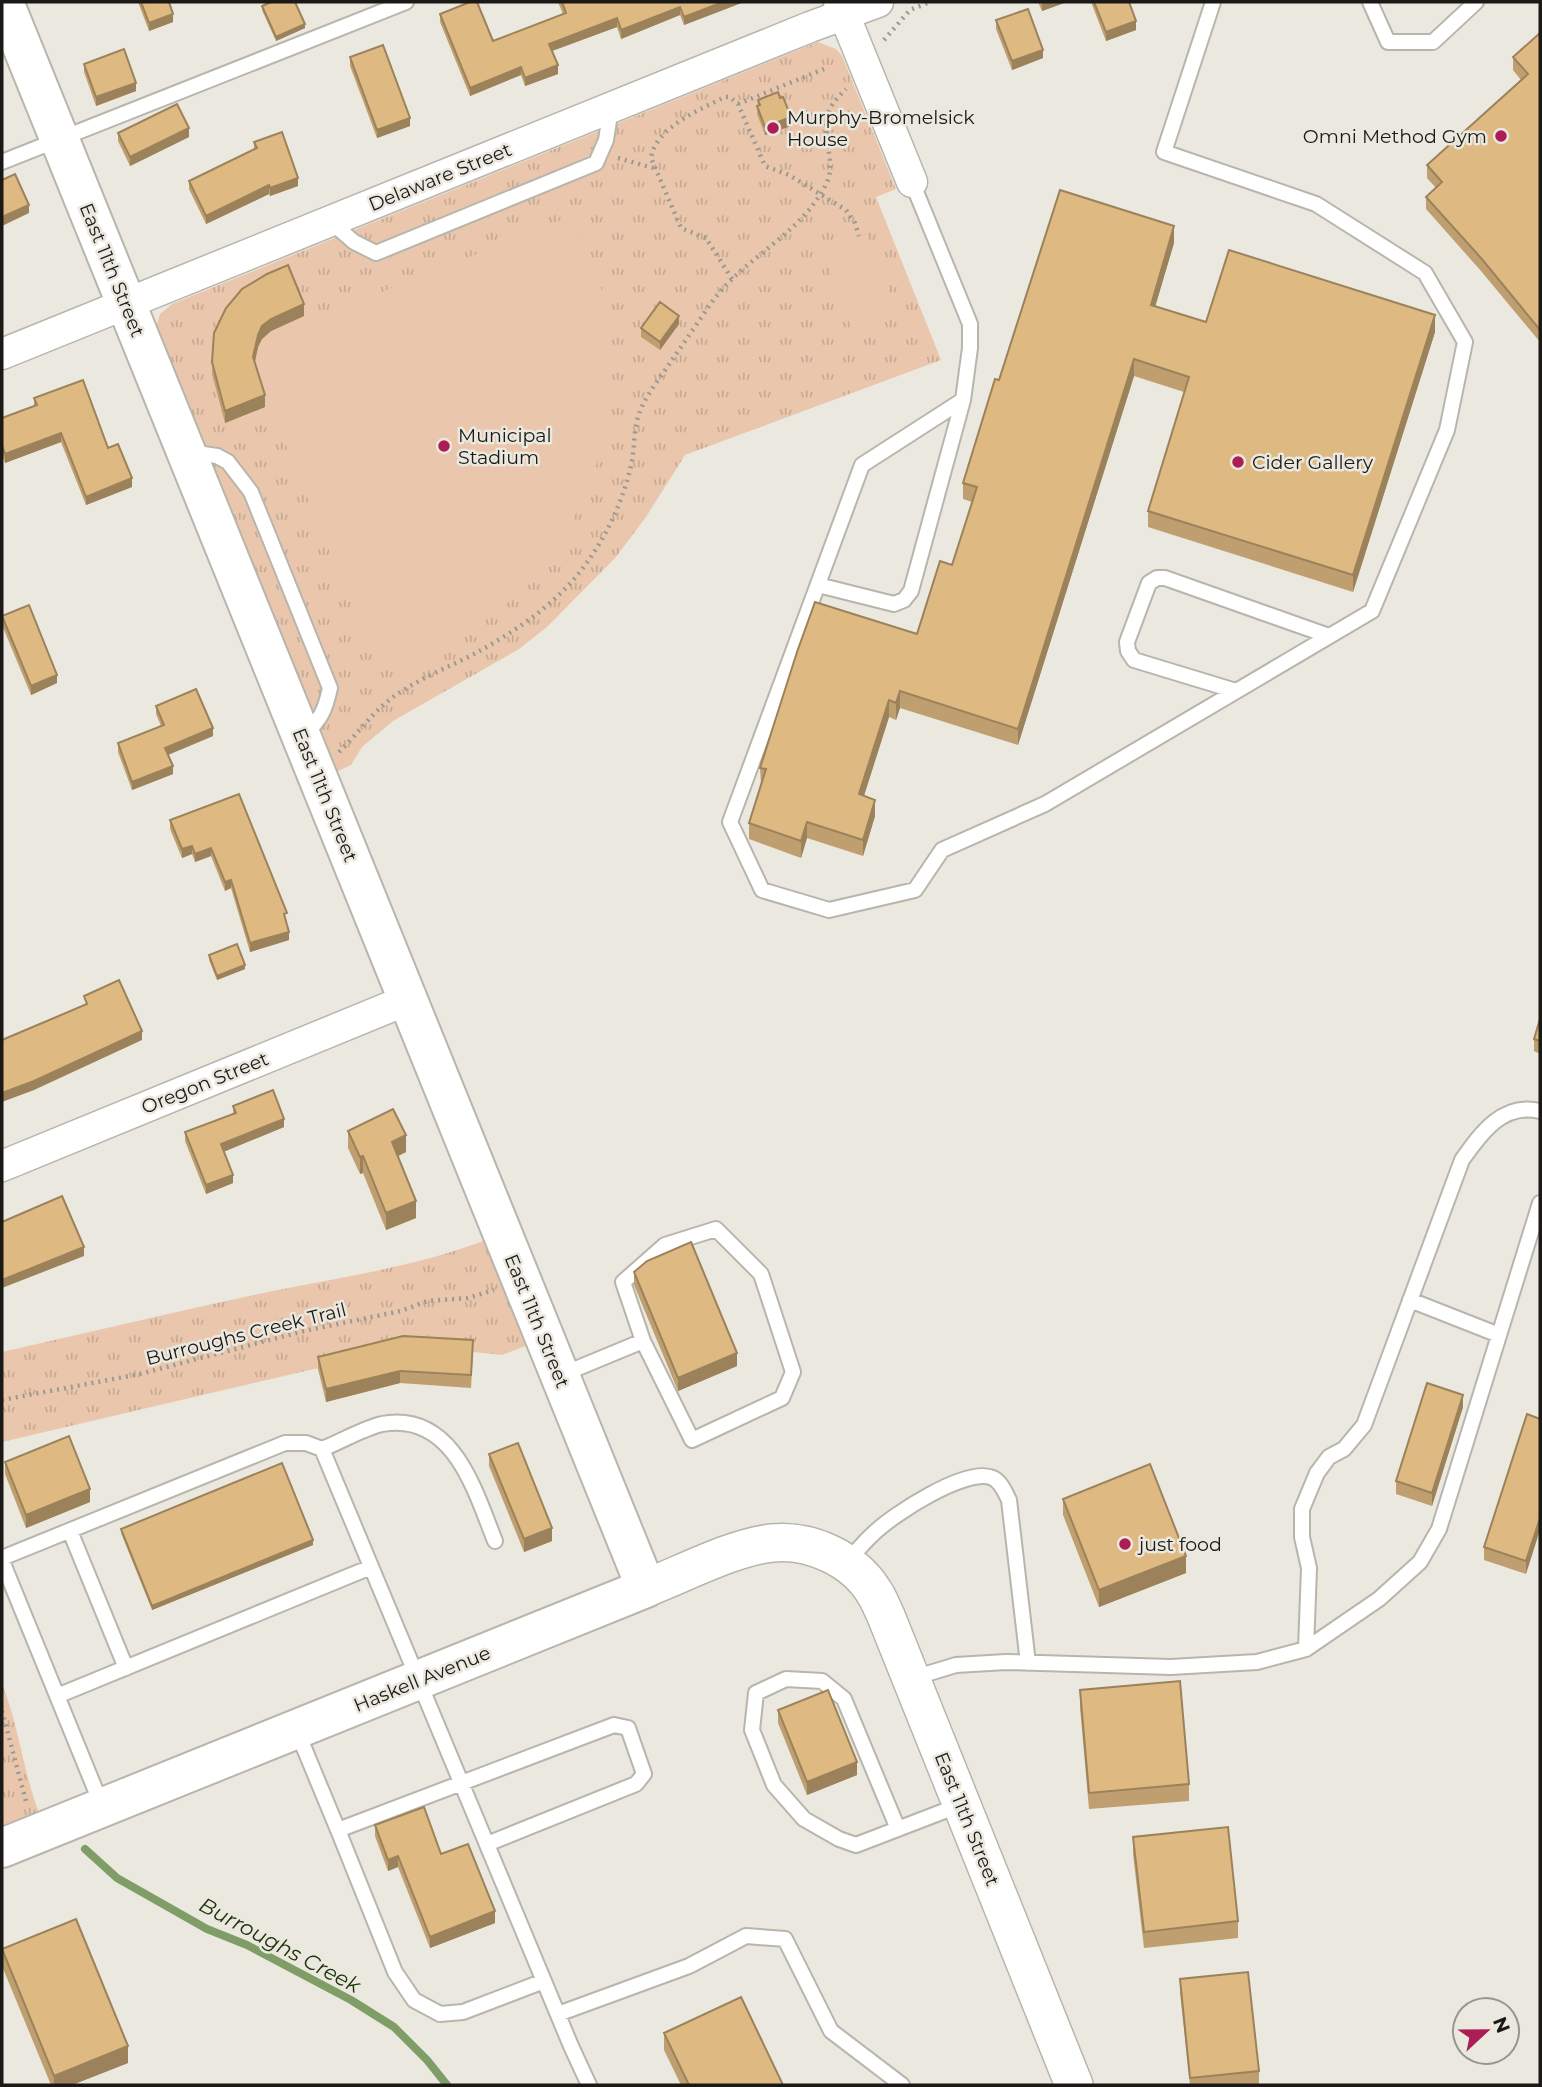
<svg xmlns="http://www.w3.org/2000/svg" width="1542" height="2087" font-family="Montserrat,sans-serif">
	<style>
		.park { fill: url(#park-tufts) }
		.pitch { fill: #eac7ac }
		.lines { fill: none; stroke-linecap: round; stroke-linejoin: round }
		.stream { stroke: #7f9d67; stroke-width: 8 }
		.service-casing { stroke: #b7b5ac; stroke-width: 18 }
		.minor-casing { stroke: #b7b5ac; stroke-width: 33 }
		.tertiary-casing { stroke: #b7b5ac; stroke-width: 40 }
		.secondary-casing { stroke: #b7b5ac; stroke-width: 42 }
		.path { stroke: #9b9993; stroke-width: 4.5; stroke-dasharray: 2 5; stroke-linecap: butt }
		.service { stroke: #fff; stroke-width: 14 }
		.minor { stroke: #fff; stroke-width: 30 }
		.tertiary { stroke: #fff; stroke-width: 37 }
		.secondary { stroke: #fff; stroke-width: 38 }
		.wall { fill: #bf9f70 }
		.shaded-wall { fill: #9b825b }
		.building { fill: #deb982; stroke: #9b825b; stroke-width: 2 }
		.poi-dot { fill: #ad1d55; stroke: #eae8df; stroke-width: 2.5 }
		.labels { text-anchor: middle; dominant-baseline: central; stroke-width: 5; stroke-linejoin: round; paint-order: stroke }
		.poi-label { font-size: 19px; fill: #1a1916; stroke: #eae8df; text-anchor: start }
		.street-label { font-size: 19px; fill: #1a1916; stroke: #eae8df }
		.water-label { font-size: 21px; font-style: italic; fill: #20340c; stroke: #eae8df }
	</style>
	<defs>
		<pattern id="park-tufts" width="24" height="20" patternUnits="userSpaceOnUse" patternTransform="scale(1.75)"><rect width="24" height="20" fill="#eac7ac"/><path d="M3 7l-1-3M5 7V3M7 7l1-3M15 17l-1-3M17 17v-4M19 17l1-3" fill="none" stroke="#c8aa93"/></pattern>
	</defs>
	<rect width="100%" height="100%" fill="#eae8df"/>
	<path class="park" d="M 818,42 L 836,49 L 842,56 L 896,189 L 876,197 L 941,360 L 685,455 L 646,517 L 616,557 L 547,627 L 519,649 L 393,721 L 362,747 L 351,765 L 334,773 L 155,330 L 160,314 L 172,304 Z
		M 486,1240 L 528,1345 L 502,1355 L 473,1352 L 314,1369 L 2,1442 L 2,1352 C 92,1332 182,1310 273,1291 C 344,1277 418,1266 486,1240 Z
		M 2,1684 C 19,1726 23,1771 39,1813 L 2,1828 Z"/>
	<path class="pitch" d="M 571,216 C 641,336 618,491 521,590 C 481,630 432,655 379,671 L 274,416 C 265,407 263,399 259,387 C 250,358 255,337 285,324 C 297,319 304,316 317,318 Z
		M 866,234 L 898,317 L 854,335 L 822,251 Z"/>
	<g class="lines">
		<path class="stream" d="M 85,1849 L 117,1878 L 207,1929 L 247,1945 L 351,2000 L 394,2027 L 427,2060 L 447,2085"/>
		<defs>
			<path id="service" d="M 1370,2 L 1388,42 L 1433,42 L 1476,2
				M 2,162 L 406,2
				M 912,182 L 970,324 L 970,348 L 963,400 L 862,465 L 730,822 L 762,890 L 829,910 L 915,890 L 942,850 L 1045,804 L 1372,611 L 1447,430 L 1465,342 L 1425,273 L 1316,204 L 1164,152 L 1213,2
				M 330,221 L 354,242 L 376,253 L 596,163 L 606,140 L 611,108
				M 190,452 L 217,456 L 228,462 L 251,492 L 330,688 C 325,711 321,718 305,735
				M 818,585 L 894,604 L 904,600 L 911,591 L 963,400
				M 1236,691 L 1134,660 L 1128,651 L 1127,642 L 1149,583 L 1157,578 L 1165,578 L 1329,636
				M 1410,1300 L 1499,1335
				M 561,1375 L 643,1341 L 623,1282 L 665,1245 L 716,1229 L 761,1274 L 793,1372 L 782,1398 L 692,1440 L 643,1341
				M 322,1449 C 340,1442 364,1428 382,1424 C 453,1411 475,1491 495,1541
				M 70,1531 L 126,1668
				M 2,1558 L 285,1443 L 306,1443 L 322,1449 L 571,2046 L 589,2085
				M 2,1561 L 102,1806
				M 847,1562 C 856,1552 864,1542 873,1534 C 892,1515 967,1466 993,1478 C 1001,1482 1005,1492 1009,1500 L 1028,1663
				M 1306,1649 L 1309,1568 L 1302,1537 L 1302,1509 L 1317,1473 L 1329,1457 L 1344,1449 L 1364,1425 L 1462,1160 C 1481,1133 1503,1102 1540,1111
				M 913,1678 L 956,1665 L 1006,1662 L 1171,1667 L 1257,1662 L 1306,1649 L 1379,1599 L 1420,1562 L 1439,1529 L 1540,1203
				M 57,1696 L 371,1567
				M 297,1731 L 338,1830
				M 898,1829 L 844,1699 L 822,1681 L 786,1679 L 756,1693 L 752,1730 L 774,1785 L 804,1819 L 839,1839 L 856,1845 L 960,1805
				M 487,1844 L 636,1784 L 644,1774 L 628,1728 L 614,1725 L 338,1830 L 395,1972 L 414,2000 L 440,2014 L 463,2012 L 544,1981
				M 558,2014 L 689,1966 L 746,1936 L 785,1939 L 831,2031 L 902,2085"/>
			<path id="minor" d="M 839,2 L 912,182
				M 2,354 L 810,27 L 878,2
				M 2,1166 L 407,1000"/>
			<path id="tertiary" d="M 646,1588 C 683,1574 733,1547 772,1543 C 810,1539 854,1559 874,1592 C 879,1599 882,1608 886,1616 L 1074,2085"/>
			<path id="secondary" d="M 2,1848 L 646,1588 L 4,2"/>
		</defs>
		<use href="#service" class="service-casing"/>
		<use href="#minor" class="minor-casing"/>
		<use href="#tertiary" class="tertiary-casing"/>
		<use href="#secondary" class="secondary-casing"/>
		<path class="path" d="M 884,40 L 910,10 L 930,2
			M 738,104 L 824,69
			M 618,158 L 653,168
			M 732,279 L 706,238 L 681,228 L 651,158 C 656,127 699,110 725,97 L 730,97 L 738,104 L 765,166 L 789,175 L 846,210 L 855,223 L 859,236
			M 339,752 C 359,733 375,708 399,693 C 423,677 449,667 474,654 C 516,631 560,602 588,561 C 608,533 623,500 631,466 C 635,449 633,431 639,414 C 646,394 661,377 672,360 C 686,340 700,319 714,299 C 747,256 803,233 827,182 C 837,160 819,135 830,109 C 833,102 840,95 846,89
			M 2,1400 L 140,1374 L 304,1331 L 401,1311 L 427,1301 L 468,1298 L 494,1290
			M 2,1711 L 27,1805"/>
		<use href="#service" class="service"/>
		<use href="#minor" class="minor"/>
		<use href="#tertiary" class="tertiary"/>
		<use href="#secondary" class="secondary"/>
	</g>
	<path class="wall" d="M 138,2 L 169,2 L 173,22 L 149,31 Z
		M 558,2 L 744,2 L 684,25 L 680,15 L 621,39 L 617,27 L 552,51 L 558,74 L 525,86 L 521,75 L 470,96 L 440,22 L 440,14 L 493,41 L 563,14 Z
		M 1038,2 L 1067,2 L 1042,11 Z
		M 1091,2 L 1129,2 L 1136,30 L 1106,41 Z
		M 262,6 L 305,28 L 276,41 L 262,10 Z
		M 996,20 L 1043,58 L 1012,70 L 996,29 Z
		M 1540,33 L 1540,342 L 1481,271 L 1426,209 L 1426,197 L 1436,188 L 1427,178 L 1427,165 L 1521,80 L 1513,70 L 1513,57 Z
		M 350,57 L 410,126 L 377,138 L 350,66 Z
		M 84,64 L 136,91 L 96,106 L 84,72 Z
		M 758,100 L 791,126 L 765,135 L 757,114 Z
		M 118,133 L 189,137 L 130,166 L 118,141 Z
		M 254,142 L 298,186 L 270,196 L 269,194 L 206,224 L 189,189 L 189,181 L 254,149 Z
		M 1174,243 L 1155,306 L 1206,322 L 1435,332 L 1353,592 L 1148,527 L 1148,511 L 1184,392 L 1134,376 L 1018,745 L 900,708 L 896,720 L 889,717 L 864,796 L 875,816 L 863,856 L 807,838 L 801,858 L 749,839 L 749,823 L 761,785 L 760,768 L 917,634 L 952,565 L 972,502 L 963,499 L 963,483 L 999,380 Z
		M 304,316 L 271,331 L 262,339 L 258,347 L 255,362 L 265,407 L 225,423 L 212,374 L 214,333 Z
		M 679,324 L 660,350 L 641,337 L 641,328 Z
		M 34,398 L 108,448 L 132,487 L 86,505 L 61,442 L 5,463 L 2,454 L 2,418 L 34,406 Z
		M 2,616 L 57,683 L 31,695 L 2,625 Z
		M 156,706 L 213,736 L 168,755 L 173,774 L 132,790 L 118,752 L 118,743 L 161,726 L 156,714 Z
		M 239,794 L 287,922 L 286,922 L 289,940 L 250,952 L 231,888 L 225,891 L 211,856 L 195,862 L 192,854 L 182,858 L 170,829 L 170,820 Z
		M 209,955 L 245,969 L 217,980 L 209,960 Z
		M 1540,1019 L 1540,1054 L 1534,1051 L 1534,1039 Z
		M 233,1106 L 284,1127 L 224,1151 L 233,1183 L 206,1194 L 185,1141 L 185,1132 L 233,1114 Z
		M 348,1131 L 406,1152 L 398,1156 L 416,1218 L 386,1230 L 363,1173 L 360,1174 L 348,1148 Z
		M 634,1272 L 737,1366 L 678,1391 L 634,1285 Z
		M 473,1352 L 471,1388 L 400,1383 L 326,1402 L 318,1369 L 318,1357 Z
		M 1463,1407 L 1432,1506 L 1396,1494 L 1396,1481 Z
		M 1527,1414 L 1526,1574 L 1484,1560 L 1484,1547 Z
		M 489,1454 L 552,1541 L 524,1552 L 489,1466 Z
		M 5,1462 L 90,1502 L 26,1528 L 5,1474 Z
		M 1063,1499 L 1186,1573 L 1099,1607 L 1063,1515 Z
		M 121,1529 L 313,1545 L 152,1610 L 121,1533 Z
		M 1080,1690 L 1189,1784 L 1189,1801 L 1089,1809 L 1080,1707 Z
		M 778,1710 L 857,1775 L 807,1795 L 778,1723 Z
		M 375,1825 L 441,1854 L 495,1923 L 430,1948 L 398,1867 L 388,1871 L 375,1836 Z
		M 1133,1837 L 1238,1921 L 1238,1938 L 1144,1948 L 1133,1854 Z
		M 2,1949 L 128,2063 L 72,2085 L 51,2085 L 2,1966 Z
		M 1180,1979 L 1259,2071 L 1259,2084 L 1244,2085 L 1190,2085 L 1180,1992 Z
		M 664,2033 L 783,2085 L 681,2085 L 664,2050 Z"/>
	<path class="shaded-wall" d="M 723,2 L 744,2 L 684,25 L 684,17 Z
		M 1042,2 L 1067,2 L 1042,11 Z
		M 680,7 L 680,15 L 621,39 L 621,30 Z
		M 173,14 L 173,22 L 149,31 L 149,23 Z
		M 617,18 L 617,27 L 549,52 L 549,44 Z
		M 1136,21 L 1136,30 L 1106,41 L 1106,32 Z
		M 305,24 L 305,28 L 276,41 L 276,37 Z
		M 1043,50 L 1043,58 L 1012,70 L 1012,61 Z
		M 558,65 L 558,74 L 525,86 L 525,78 Z
		M 521,67 L 521,75 L 470,96 L 470,88 Z
		M 136,83 L 136,91 L 96,106 L 96,97 Z
		M 791,117 L 791,126 L 765,135 L 765,127 Z
		M 410,118 L 410,126 L 377,138 L 377,130 Z
		M 189,128 L 189,137 L 130,166 L 130,157 Z
		M 298,178 L 298,186 L 270,196 L 270,188 Z
		M 269,185 L 269,194 L 206,224 L 206,216 Z
		M 29,205 L 29,213 L 2,226 L 2,217 Z
		M 1174,226 L 1174,243 L 1151,321 L 1151,305 Z
		M 304,304 L 304,316 L 271,331 L 262,339 L 258,347 L 253,370 L 253,357 L 258,335 L 262,326 L 271,319 Z
		M 1435,315 L 1435,332 L 1353,592 L 1353,575 Z
		M 679,316 L 679,324 L 660,350 L 660,342 Z
		M 1134,359 L 1134,376 L 1018,745 L 1018,729 Z
		M 265,395 L 265,407 L 225,423 L 225,411 Z
		M 61,433 L 61,442 L 5,463 L 5,454 Z
		M 132,478 L 132,487 L 86,505 L 86,497 Z
		M 57,675 L 57,683 L 31,695 L 31,686 Z
		M 900,691 L 900,708 L 896,720 L 896,703 Z
		M 889,700 L 889,717 L 859,811 L 859,794 Z
		M 213,728 L 213,736 L 165,756 L 165,748 Z
		M 173,766 L 173,774 L 132,790 L 132,782 Z
		M 875,800 L 875,816 L 863,856 L 863,840 Z
		M 807,822 L 807,838 L 801,858 L 801,841 Z
		M 192,846 L 192,854 L 182,858 L 182,849 Z
		M 211,848 L 211,856 L 195,862 L 195,854 Z
		M 231,880 L 231,888 L 225,891 L 225,882 Z
		M 289,932 L 289,940 L 250,952 L 250,943 Z
		M 245,965 L 245,969 L 217,980 L 217,976 Z
		M 142,1031 L 142,1040 L 34,1090 L 2,1102 L 2,1093 Z
		M 284,1119 L 284,1127 L 221,1153 L 221,1144 Z
		M 406,1135 L 406,1152 L 392,1159 L 392,1142 Z
		M 363,1156 L 363,1173 L 360,1174 L 360,1157 Z
		M 233,1175 L 233,1183 L 206,1194 L 206,1185 Z
		M 416,1201 L 416,1218 L 386,1230 L 386,1213 Z
		M 84,1247 L 84,1256 L 2,1288 L 2,1280 Z
		M 737,1353 L 737,1366 L 678,1391 L 678,1378 Z
		M 400,1371 L 400,1383 L 326,1402 L 326,1389 Z
		M 1463,1395 L 1463,1407 L 1432,1506 L 1432,1493 Z
		M 90,1489 L 90,1502 L 26,1528 L 26,1515 Z
		M 1540,1518 L 1540,1530 L 1526,1574 L 1526,1561 Z
		M 552,1528 L 552,1541 L 524,1552 L 524,1539 Z
		M 313,1540 L 313,1545 L 152,1610 L 152,1606 Z
		M 1186,1556 L 1186,1573 L 1099,1607 L 1099,1590 Z
		M 857,1762 L 857,1775 L 807,1795 L 807,1782 Z
		M 398,1856 L 398,1867 L 388,1871 L 388,1860 Z
		M 495,1911 L 495,1923 L 430,1948 L 430,1937 Z
		M 128,2046 L 128,2063 L 72,2085 L 54,2085 L 54,2076 Z"/>
	<path class="building" d="M 141,2 L 169,2 L 173,14 L 149,23 Z
		M 271,2 L 295,2 L 305,24 L 276,37 L 262,6 Z
		M 470,2 L 477,2 L 493,41 L 566,13 L 562,2 L 723,2 L 684,17 L 680,7 L 621,30 L 617,18 L 549,44 L 558,65 L 525,78 L 521,67 L 470,88 L 440,14 Z
		M 1094,2 L 1129,2 L 1136,21 L 1106,32 Z
		M 1028,9 L 1043,50 L 1012,61 L 996,20 Z
		M 1540,33 L 1540,330 L 1481,258 L 1426,197 L 1442,182 L 1427,165 L 1528,74 L 1513,57 Z
		M 383,45 L 410,118 L 377,130 L 350,57 Z
		M 124,49 L 136,83 L 96,97 L 84,64 Z
		M 778,92 L 780,98 L 783,97 L 791,117 L 765,127 L 757,106 L 760,105 L 758,100 Z
		M 177,104 L 189,128 L 130,157 L 118,133 Z
		M 282,132 L 298,178 L 270,188 L 269,185 L 206,216 L 189,181 L 257,148 L 254,142 Z
		M 15,174 L 29,205 L 2,217 L 2,180 Z
		M 1060,190 L 1174,226 L 1151,305 L 1206,322 L 1229,250 L 1435,315 L 1353,575 L 1148,511 L 1189,377 L 1134,359 L 1018,729 L 900,691 L 896,703 L 889,700 L 859,794 L 875,800 L 863,840 L 807,822 L 801,841 L 749,823 L 766,769 L 760,768 L 797,652 L 815,602 L 917,634 L 940,561 L 952,565 L 977,487 L 963,483 L 995,379 L 999,380 Z
		M 288,265 L 304,304 L 271,319 L 262,326 L 258,335 L 253,357 L 265,395 L 225,411 L 212,362 L 214,333 L 226,308 L 242,289 L 267,274 Z
		M 660,302 L 679,316 L 660,342 L 641,328 Z
		M 83,380 L 108,448 L 118,444 L 132,478 L 86,497 L 61,433 L 5,454 L 2,445 L 2,418 L 37,405 L 34,398 Z
		M 29,605 L 57,675 L 31,686 L 2,616 Z
		M 196,689 L 213,728 L 165,748 L 173,766 L 132,782 L 118,743 L 164,725 L 156,706 Z
		M 239,794 L 287,913 L 284,914 L 289,932 L 250,943 L 231,880 L 225,882 L 211,848 L 195,854 L 192,846 L 182,849 L 170,820 Z
		M 237,944 L 245,965 L 217,976 L 209,955 Z
		M 119,980 L 142,1031 L 34,1081 L 2,1093 L 2,1040 L 87,1004 L 84,996 Z
		M 1540,1019 L 1540,1041 L 1534,1039 Z
		M 273,1090 L 284,1119 L 221,1144 L 233,1175 L 206,1185 L 185,1132 L 236,1113 L 233,1106 Z
		M 393,1109 L 406,1135 L 392,1142 L 416,1201 L 386,1213 L 363,1156 L 360,1157 L 348,1131 Z
		M 62,1196 L 84,1247 L 2,1280 L 2,1222 Z
		M 691,1242 L 737,1353 L 678,1378 L 634,1272 L 647,1261 Z
		M 403,1336 L 473,1340 L 471,1375 L 400,1371 L 326,1389 L 318,1357 Z
		M 1427,1383 L 1463,1395 L 1432,1493 L 1396,1481 Z
		M 1527,1414 L 1540,1419 L 1540,1518 L 1526,1561 L 1484,1547 Z
		M 69,1436 L 90,1489 L 26,1515 L 5,1462 Z
		M 518,1443 L 552,1528 L 524,1539 L 489,1454 Z
		M 282,1463 L 313,1540 L 152,1606 L 121,1529 Z
		M 1150,1464 L 1186,1556 L 1099,1590 L 1063,1499 Z
		M 1180,1681 L 1189,1784 L 1089,1793 L 1080,1690 Z
		M 828,1690 L 857,1762 L 807,1782 L 778,1710 Z
		M 424,1807 L 441,1854 L 468,1844 L 495,1911 L 430,1937 L 398,1856 L 388,1860 L 375,1825 Z
		M 1228,1827 L 1238,1921 L 1144,1932 L 1133,1837 Z
		M 76,1919 L 128,2046 L 54,2076 L 2,1949 Z
		M 1248,1972 L 1259,2071 L 1190,2078 L 1180,1979 Z
		M 741,1997 L 783,2085 L 689,2085 L 664,2033 Z"/>
	<g class="poi-dot">
		<circle cx="773" cy="128" r="7"/>
		<circle cx="1501" cy="136" r="7"/>
		<circle cx="444" cy="446" r="7"/>
		<circle cx="1238" cy="462" r="7"/>
		<circle cx="1125" cy="1544" r="7"/>
	</g>
	<g class="labels">
		<g class="poi-label">
			<text x="787" y="117">Murphy-Bromelsick<tspan x="787" dy="22">House</tspan></text>
			<text x="1487" y="136" text-anchor="end">Omni Method Gym</text>
			<text x="458" y="435">Municipal<tspan x="458" dy="22">Stadium</tspan></text>
			<text x="1252" y="462">Cider Gallery</text>
			<text x="1139" y="1544">just food</text>
		</g>
		<g class="street-label">
			<text transform="translate(440 177) rotate(-22)">Delaware Street</text>
			<text transform="translate(112 270) rotate(68)">East 11th Street</text>
			<text transform="translate(325 795) rotate(68)">East 11th Street</text>
			<text transform="translate(205 1083) rotate(-22)">Oregon Street</text>
			<text transform="translate(537 1321) rotate(68)">East 11th Street</text>
			<text transform="translate(246 1334) rotate(-14)">Burroughs Creek Trail</text>
			<text transform="translate(422 1679) rotate(-22)">Haskell Avenue</text>
			<text transform="translate(967 1819) rotate(68)">East 11th Street</text>
		</g>
		<g class="water-label">
			<text transform="translate(280 1945) rotate(28)">Burroughs Creek</text>
		</g>
	</g>
	<rect width="1542" height="2087" fill="none" stroke="#1a1916" stroke-width="7"/>
	<g transform="translate(1486 2031) rotate(68)"><circle r="33" fill="#eae8df" stroke="#97958f" stroke-width="2"/>
	<path d="M0-5L12 26L0 18L-12 26Z" fill="#ad1d55"/>
	<text y="-10" font-size="19" font-weight="bold" text-anchor="middle" fill="#1a1916">N</text>
	</g>
</svg>
